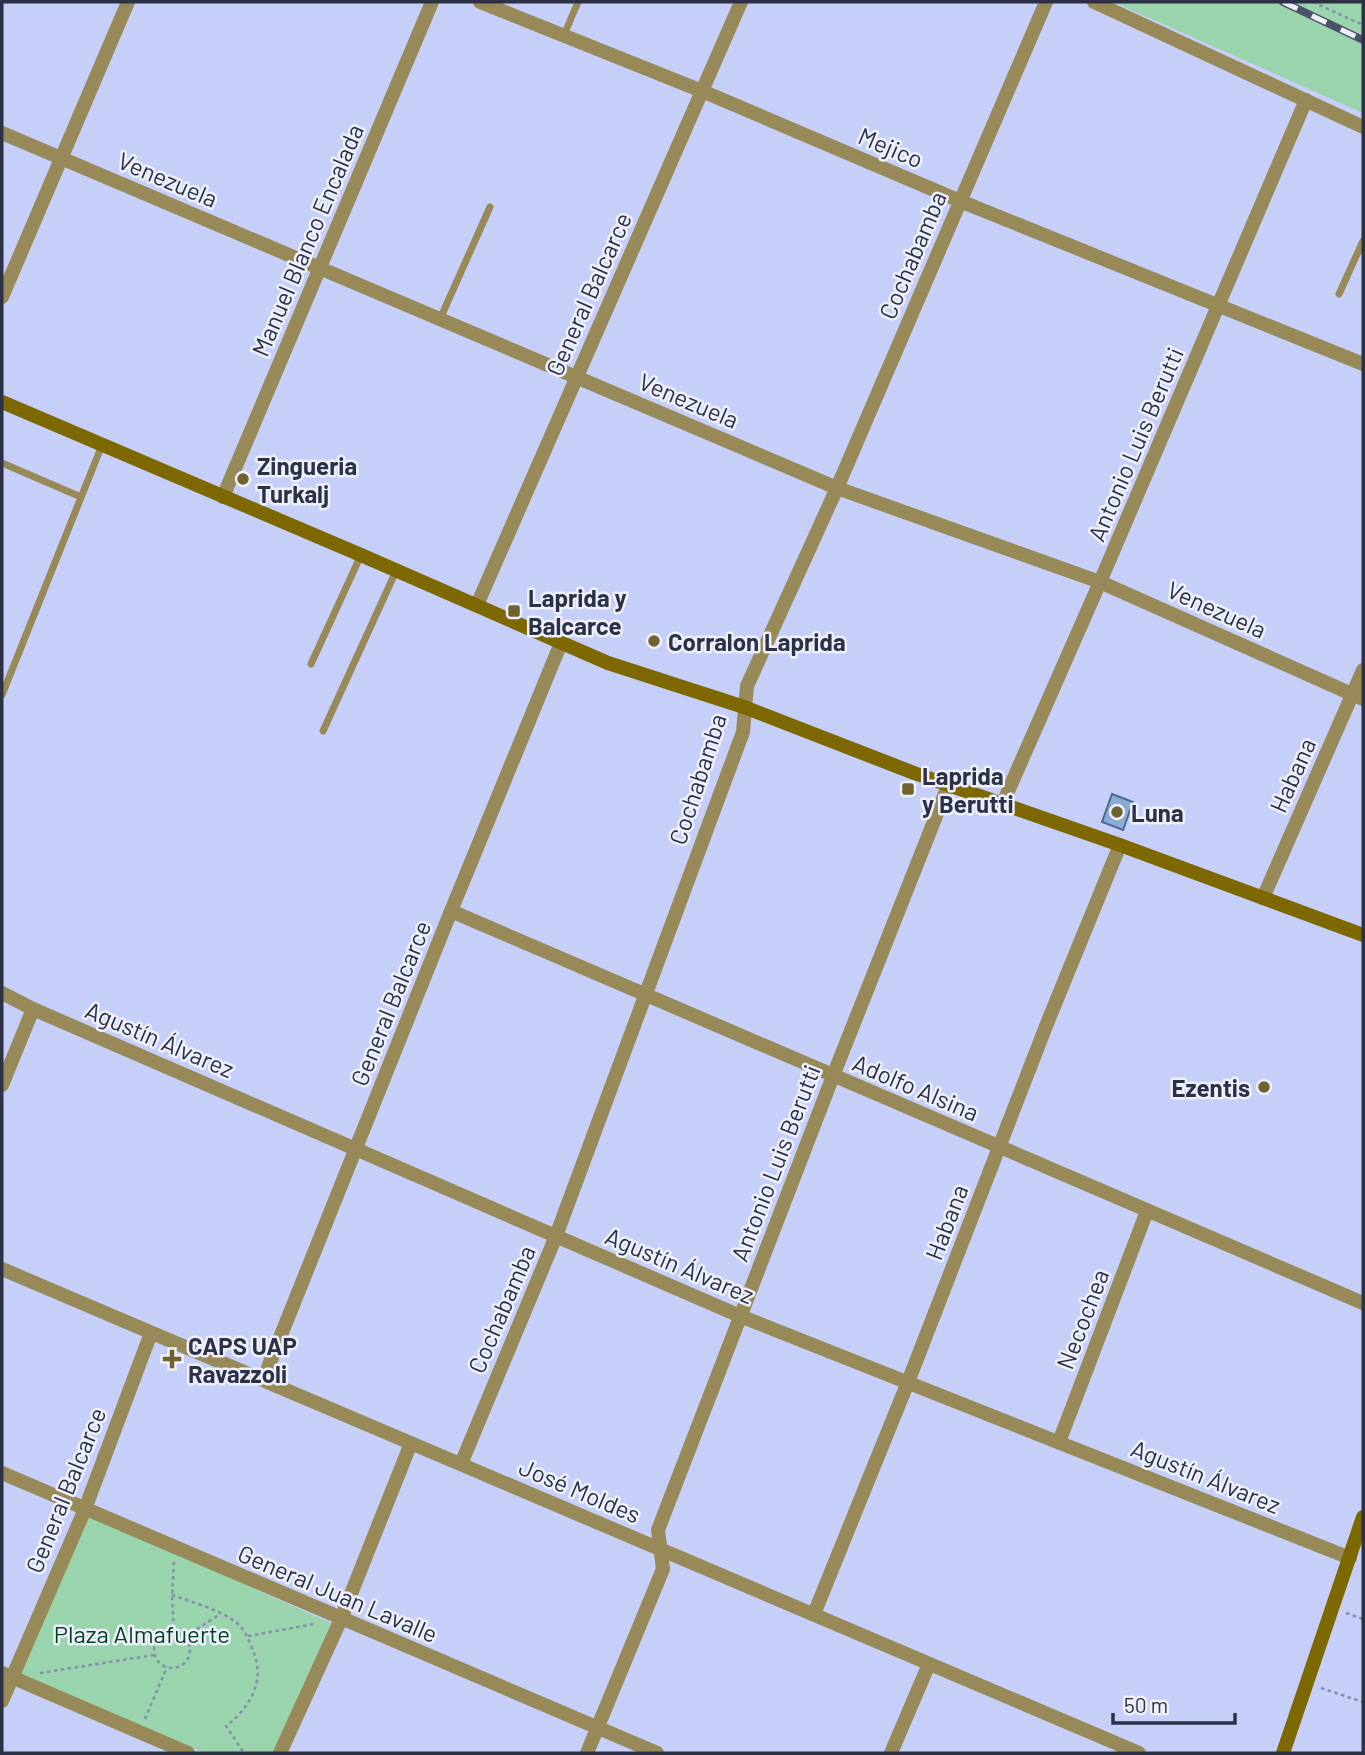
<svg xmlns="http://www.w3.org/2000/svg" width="1365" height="1755" font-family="Barlow,sans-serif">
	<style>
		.green { fill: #99d4ac }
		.building { fill: #89abd6; stroke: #496991; stroke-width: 2 }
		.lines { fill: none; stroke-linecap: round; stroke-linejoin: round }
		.path { stroke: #868eae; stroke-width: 2.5; stroke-dasharray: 3.5 3.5; stroke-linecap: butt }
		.lane { stroke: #988a58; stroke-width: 7 }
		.street { stroke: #988a58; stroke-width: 14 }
		.secondary { stroke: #7c6700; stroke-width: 14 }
		.rail-casing { stroke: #4c526a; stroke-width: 8 }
		.rail { stroke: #eef1fc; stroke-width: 5; stroke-dasharray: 16; stroke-linecap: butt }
		.poi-dot { fill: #6f622f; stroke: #eef1fc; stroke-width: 2.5 }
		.labels { text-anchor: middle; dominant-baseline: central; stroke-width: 5; stroke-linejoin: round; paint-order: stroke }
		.street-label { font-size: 24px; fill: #2d3145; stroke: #eef1fc }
		.poi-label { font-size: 24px; font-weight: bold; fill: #2d3145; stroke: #eef1fc; text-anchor: start }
		.park-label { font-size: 24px; fill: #043e21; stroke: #eef1fc }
	</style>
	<rect width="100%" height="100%" fill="#c5cff8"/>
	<path class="green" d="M 1113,2 L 1363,2 L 1363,113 Z
		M 89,1515 L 331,1623 L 273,1753 L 204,1753 L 19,1673 Z"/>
	<path class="building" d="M 1112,794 L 1133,802 L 1123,830 L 1102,822 Z"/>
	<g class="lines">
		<path class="path" d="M 1313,2 L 1363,25
			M 174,1562 L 172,1595 L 174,1632
			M 172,1595 C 194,1603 219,1609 237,1623 C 244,1629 248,1638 251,1646 C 267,1678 252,1706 226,1726 L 244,1753
			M 1346,1613 L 1363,1619
			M154 1650a18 18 0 1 1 36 0a18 18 0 1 1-36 0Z
			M 248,1636 L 314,1624
			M 185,1637 L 220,1614
			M 40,1673 L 154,1655
			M 1321,1688 L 1363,1702
			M 145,1719 L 167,1667"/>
		<path class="lane" d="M 564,35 L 578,2
			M 1339,294 L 1363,241
			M 440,319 L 490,207
			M 2,463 L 81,497
			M 311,664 L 361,555
			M 2,695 L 102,445
			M 323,731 L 396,571"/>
		<path class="street" d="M 480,2 L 702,91 L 960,201 L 1363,364
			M 1094,2 L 1363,127
			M 2,133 L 837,488 L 1100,582 L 1363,699
			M 2,297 L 128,2
			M 223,497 L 432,2
			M 477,605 L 741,2
			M 1002,805 L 1100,582 L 1306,100
			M 1263,898 L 1363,670
			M 451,911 L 1363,1303
			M 2,993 L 33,1009 L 740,1316 L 1350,1558
			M 2,1085 L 33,1009
			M 2,1269 L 1139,1753
			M 263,1380 L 451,911 L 561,643
			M 1059,1442 L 1147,1211
			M 461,1464 L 556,1236 L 743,732 L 747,686 L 837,488 L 1046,2
			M 2,1473 L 657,1753
			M 814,1614 L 908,1382 L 1048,1021 L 1120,845
			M 2,1673 L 188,1753
			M 2,1701 L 85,1509 L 151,1333
			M 280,1753 L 341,1619 L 411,1443
			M 587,1753 L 663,1569 L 658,1530 L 833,1076 L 948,786
			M 891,1753 L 929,1664"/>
		<path class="secondary" d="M 2,402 L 361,555 L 608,663 L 744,707 L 914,773 L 1120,845 L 1363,935
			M 1283,1753 L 1363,1517"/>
		<defs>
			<path id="rail" d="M 1283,2 L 1363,40"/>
		</defs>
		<use href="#rail" class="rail-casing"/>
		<use href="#rail" class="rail"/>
	</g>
	<g class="poi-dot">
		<circle cx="243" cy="479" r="7"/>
		<rect x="507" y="604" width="14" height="14" rx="3.5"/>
		<circle cx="654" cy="641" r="7"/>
		<rect x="901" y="782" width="14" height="14" rx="3.5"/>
		<circle cx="1117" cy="812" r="7"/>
		<circle cx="1264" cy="1087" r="7"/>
		<path d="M168.5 1348.5h7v7h7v7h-7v7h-7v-7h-7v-7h7z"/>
	</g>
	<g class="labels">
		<g class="street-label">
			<text transform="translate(891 147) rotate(23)">Mejico</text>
			<text transform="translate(168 179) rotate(23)">Venezuela</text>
			<text transform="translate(307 240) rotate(-67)">Manuel Blanco Encalada</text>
			<text transform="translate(912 255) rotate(-67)">Cochabamba</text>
			<text transform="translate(588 294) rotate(-66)">General Balcarce</text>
			<text transform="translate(689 400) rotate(23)">Venezuela</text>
			<text transform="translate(1135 444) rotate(-67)">Antonio Luis Berutti</text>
			<text transform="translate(1217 609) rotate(24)">Venezuela</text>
			<text transform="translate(1292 775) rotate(-66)">Habana</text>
			<text transform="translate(697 779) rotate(-72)">Cochabamba</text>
			<text transform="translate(390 1003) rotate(-68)">General Balcarce</text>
			<text transform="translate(160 1039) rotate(23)">Agustín Álvarez</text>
			<text transform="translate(916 1087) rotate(23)">Adolfo Alsina</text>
			<text transform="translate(775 1163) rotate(-69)">Antonio Luis Berutti</text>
			<text transform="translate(946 1222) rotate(-69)">Habana</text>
			<text transform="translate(680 1265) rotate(23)">Agustín Álvarez</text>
			<text transform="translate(501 1309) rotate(-67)">Cochabamba</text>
			<text transform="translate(1082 1319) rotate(-69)">Necochea</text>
			<text transform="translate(1206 1476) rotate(22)">Agustín Álvarez</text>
			<text transform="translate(65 1490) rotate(-68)">General Balcarce</text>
			<text transform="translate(580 1490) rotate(23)">José Moldes</text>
			<text transform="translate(338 1593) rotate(23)">General Juan Lavalle</text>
		</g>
		<g class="poi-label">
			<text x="257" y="465">Zingueria<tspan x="257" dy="28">Turkalj</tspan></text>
			<text x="528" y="597">Laprida y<tspan x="528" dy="28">Balcarce</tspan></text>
			<text x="668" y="641">Corralon Laprida</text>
			<text x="922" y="775">Laprida<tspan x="922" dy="28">y Berutti</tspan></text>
			<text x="1131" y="812">Luna</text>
			<text x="1250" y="1087" text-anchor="end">Ezentis</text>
			<text x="188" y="1345">CAPS UAP<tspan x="188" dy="28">Ravazzoli</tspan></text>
		</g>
		<g class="park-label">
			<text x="142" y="1633">Plaza Almafuerte</text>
		</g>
	</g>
	<rect width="1365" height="1755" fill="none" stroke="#2d3145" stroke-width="7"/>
	<path d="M1113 1713v10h122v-10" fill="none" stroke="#2d3145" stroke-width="3.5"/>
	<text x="1124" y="1713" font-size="21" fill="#2d3145" stroke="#eef1fc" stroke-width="5" paint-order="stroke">50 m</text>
</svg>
